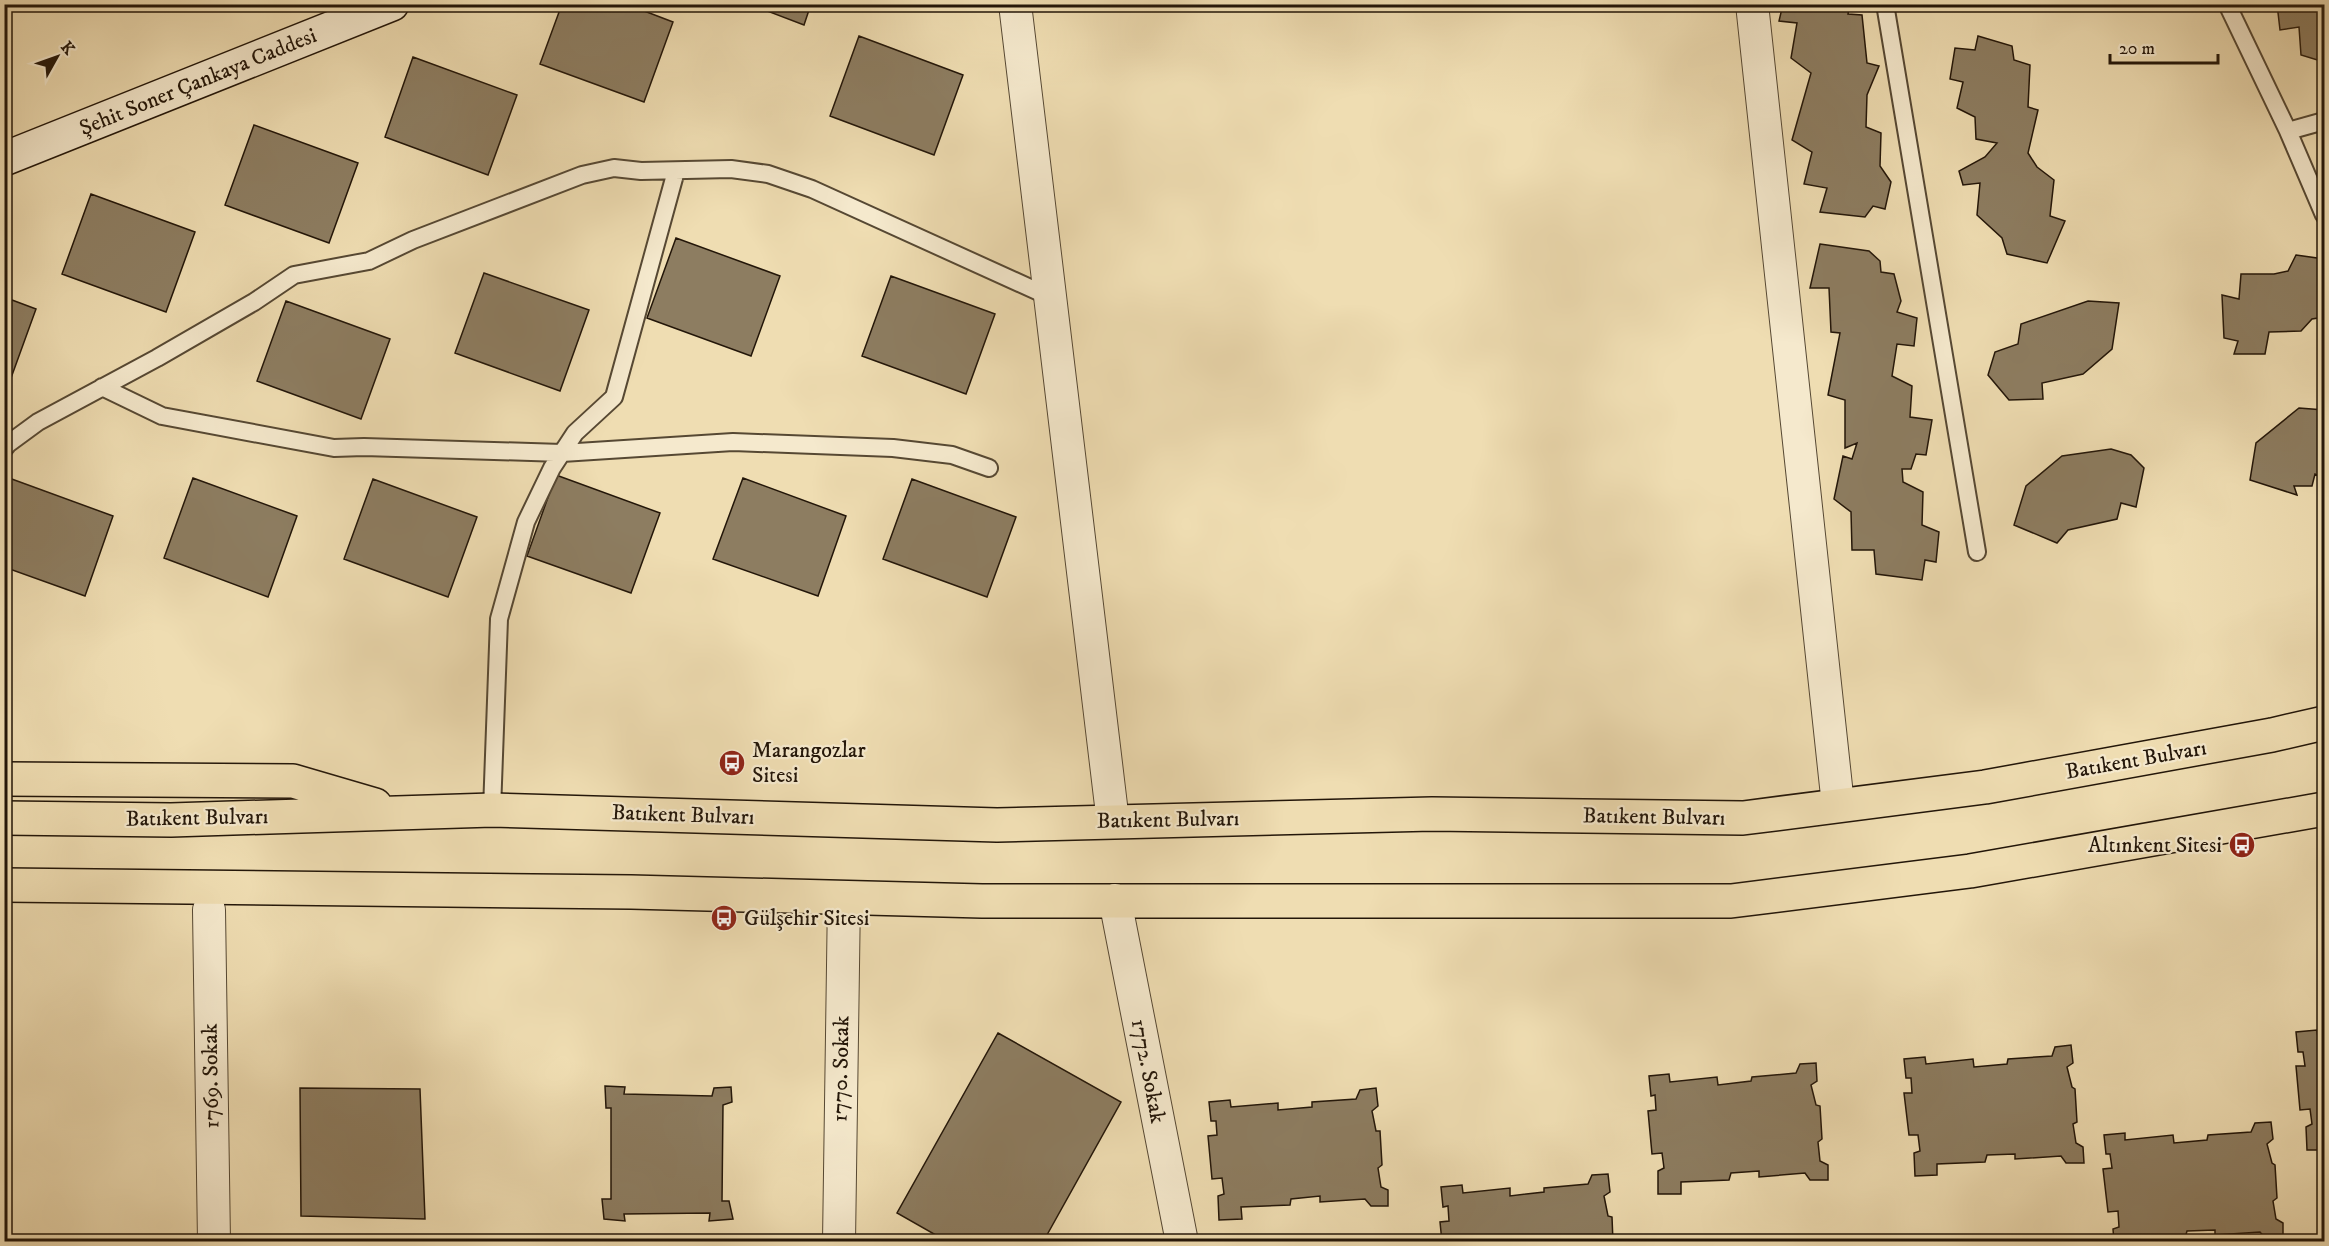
<svg xmlns="http://www.w3.org/2000/svg" width="2329" height="1246" font-family="'IM FELL DW Pica',serif">
	<style>
		.building { fill: #8d7d61; stroke: #231609; stroke-width: 1.5 }
		.lines { fill: none; stroke-linecap: round; stroke-linejoin: round }
		.service-casing { stroke: #564833; stroke-width: 20 }
		.minor-casing { stroke: #564833; stroke-width: 34 }
		.secondary-casing { stroke: #231609; stroke-width: 36 }
		.primary-casing { stroke: #231609; stroke-width: 36 }
		.service { stroke: #f5e9cd; stroke-width: 16 }
		.minor { stroke: #f5e9cd; stroke-width: 32 }
		.secondary { stroke: #f5e9cd; stroke-width: 33 }
		.primary { stroke: #efddb2; stroke-width: 33 }
		.labels { text-anchor: middle; dominant-baseline: central; stroke-width: 4.5; stroke-linejoin: round; paint-order: stroke }
		.street-label { font-size: 22px; fill: #231609; stroke: #f5e9cd }
		.poi-label { font-size: 22px; fill: #231609; stroke: #f5e9cd; text-anchor: start }
	</style>
	<rect width="100%" height="100%" fill="#efddb2"/>
	<filter id="stains"><feTurbulence type="fractalNoise" baseFrequency=".00333" numOctaves="4"/><feColorMatrix values="0 0 0 0 .2 0 0 0 0 .09 0 0 0 0 .02 0 0 0 .5 -.17"/></filter>
	<radialGradient id="worn" r=".72"><stop offset=".6" stop-color="#630" stop-opacity="0"/><stop offset="1" stop-color="#630" stop-opacity=".3"/></radialGradient>
	<path class="building" d="M 562,4 L 626,4 L 673,22 L 644,102 L 540,64 Z
		M 749,4 L 811,4 L 804,25 Z
		M 1783,4 L 1850,4 L 1848,14 L 1862,15 L 1867,63 L 1879,66 L 1867,95 L 1866,127 L 1881,133 L 1880,166 L 1891,182 L 1885,209 L 1873,206 L 1865,217 L 1820,212 L 1827,188 L 1804,184 L 1812,152 L 1792,140 L 1811,73 L 1791,58 L 1797,23 L 1779,21 Z
		M 2277,4 L 2324,4 L 2324,62 L 2301,55 L 2299,27 L 2280,30 Z
		M 859,36 L 963,75 L 934,155 L 830,116 Z
		M 1978,36 L 2012,46 L 2014,60 L 2030,65 L 2028,107 L 2038,110 L 2028,153 L 2037,167 L 2054,180 L 2050,216 L 2065,221 L 2047,263 L 2007,254 L 2002,238 L 1977,215 L 1980,183 L 1963,185 L 1959,171 L 1985,157 L 1997,143 L 1976,139 L 1975,117 L 1957,108 L 1963,82 L 1950,79 L 1955,48 L 1975,50 Z
		M 413,57 L 517,95 L 488,175 L 385,137 Z
		M 254,125 L 358,163 L 329,243 L 225,205 Z
		M 91,194 L 195,232 L 166,312 L 62,274 Z
		M 676,238 L 780,276 L 751,356 L 647,318 Z
		M 1820,244 L 1869,251 L 1880,261 L 1881,272 L 1894,274 L 1901,301 L 1897,312 L 1917,318 L 1914,346 L 1897,344 L 1892,376 L 1912,386 L 1910,417 L 1932,420 L 1926,455 L 1916,454 L 1911,469 L 1902,469 L 1903,482 L 1923,492 L 1922,525 L 1939,532 L 1936,562 L 1925,560 L 1922,580 L 1876,574 L 1874,550 L 1852,550 L 1851,512 L 1834,499 L 1843,456 L 1852,459 L 1857,443 L 1845,448 L 1845,400 L 1828,395 L 1840,333 L 1831,332 L 1829,288 L 1810,288 Z
		M 2296,255 L 2324,259 L 2324,317 L 2312,319 L 2301,331 L 2269,332 L 2265,354 L 2234,354 L 2238,341 L 2224,338 L 2222,295 L 2239,299 L 2241,274 L 2274,274 L 2288,271 Z
		M 484,273 L 589,310 L 560,391 L 455,353 Z
		M 891,276 L 995,314 L 966,394 L 862,356 Z
		M 4,297 L 36,309 L 7,389 L 4,388 Z
		M 286,301 L 390,339 L 361,419 L 257,381 Z
		M 2088,301 L 2119,303 L 2112,349 L 2083,374 L 2042,383 L 2043,399 L 2009,400 L 1988,375 L 1995,352 L 2018,344 L 2021,324 Z
		M 2299,408 L 2324,410 L 2324,478 L 2315,474 L 2312,486 L 2294,486 L 2297,495 L 2250,480 L 2256,443 Z
		M 2111,449 L 2131,455 L 2144,468 L 2136,507 L 2121,503 L 2117,519 L 2068,530 L 2057,543 L 2014,525 L 2026,486 L 2062,456 Z
		M 556,475 L 660,513 L 631,593 L 527,556 Z
		M 9,478 L 113,516 L 85,596 L 4,567 L 4,491 Z
		M 193,478 L 297,516 L 268,597 L 164,558 Z
		M 743,478 L 846,516 L 818,596 L 713,559 Z
		M 373,479 L 477,517 L 448,597 L 344,559 Z
		M 912,479 L 1016,517 L 987,597 L 883,559 Z
		M 2317,1030 L 2318,1038 L 2324,1037 L 2324,1150 L 2307,1150 L 2306,1127 L 2312,1124 L 2310,1109 L 2300,1110 L 2296,1066 L 2305,1066 L 2303,1052 L 2298,1052 L 2296,1032 Z
		M 998,1033 L 1121,1102 L 1043,1242 L 948,1242 L 897,1213 Z
		M 2071,1045 L 2073,1063 L 2067,1067 L 2072,1087 L 2075,1089 L 2077,1122 L 2073,1124 L 2076,1143 L 2083,1147 L 2084,1163 L 2066,1163 L 2061,1156 L 2015,1159 L 2015,1154 L 1987,1155 L 1985,1162 L 1937,1164 L 1937,1175 L 1915,1176 L 1914,1153 L 1920,1151 L 1918,1135 L 1909,1135 L 1904,1093 L 1912,1093 L 1911,1078 L 1906,1078 L 1904,1059 L 1925,1057 L 1926,1064 L 1973,1059 L 1974,1067 L 2007,1064 L 2008,1059 L 2052,1056 L 2055,1047 Z
		M 1816,1063 L 1817,1081 L 1811,1085 L 1816,1105 L 1820,1106 L 1822,1139 L 1818,1142 L 1820,1161 L 1828,1165 L 1828,1180 L 1810,1180 L 1805,1173 L 1759,1177 L 1759,1171 L 1731,1173 L 1729,1180 L 1681,1182 L 1681,1194 L 1658,1194 L 1658,1171 L 1664,1168 L 1662,1153 L 1652,1154 L 1648,1111 L 1656,1110 L 1655,1095 L 1651,1096 L 1649,1076 L 1669,1074 L 1670,1082 L 1717,1077 L 1718,1085 L 1751,1081 L 1752,1077 L 1796,1073 L 1800,1064 Z
		M 605,1086 L 625,1087 L 624,1094 L 712,1096 L 714,1088 L 731,1087 L 732,1102 L 723,1105 L 722,1201 L 729,1201 L 733,1219 L 709,1221 L 710,1213 L 624,1214 L 625,1221 L 604,1219 L 602,1199 L 611,1199 L 611,1108 L 606,1108 Z
		M 300,1088 L 420,1089 L 425,1219 L 301,1216 Z
		M 1376,1088 L 1378,1106 L 1372,1111 L 1376,1131 L 1380,1131 L 1382,1165 L 1378,1168 L 1381,1187 L 1388,1190 L 1388,1206 L 1371,1206 L 1365,1199 L 1320,1202 L 1320,1196 L 1291,1199 L 1290,1205 L 1241,1207 L 1242,1219 L 1219,1220 L 1218,1196 L 1224,1194 L 1222,1178 L 1212,1179 L 1208,1136 L 1217,1135 L 1216,1121 L 1211,1121 L 1209,1102 L 1230,1100 L 1231,1107 L 1278,1103 L 1278,1110 L 1312,1107 L 1312,1102 L 1356,1099 L 1360,1090 Z
		M 2271,1122 L 2273,1139 L 2267,1144 L 2272,1163 L 2275,1165 L 2277,1198 L 2273,1201 L 2276,1219 L 2283,1223 L 2283,1239 L 2266,1239 L 2260,1232 L 2215,1235 L 2215,1230 L 2187,1231 L 2185,1238 L 2114,1242 L 2113,1229 L 2119,1227 L 2118,1211 L 2108,1212 L 2103,1169 L 2112,1168 L 2110,1154 L 2106,1154 L 2104,1135 L 2125,1133 L 2125,1140 L 2173,1135 L 2174,1143 L 2207,1140 L 2208,1135 L 2251,1132 L 2255,1123 Z
		M 1608,1174 L 1610,1192 L 1604,1196 L 1608,1216 L 1612,1217 L 1613,1242 L 1442,1242 L 1440,1222 L 1449,1221 L 1448,1206 L 1443,1207 L 1441,1187 L 1462,1185 L 1463,1193 L 1510,1188 L 1510,1196 L 1544,1192 L 1544,1188 L 1588,1184 L 1592,1175 Z"/>
	<g class="lines">
		<defs>
			<path id="service" d="M 1885,4 L 1977,552
				M 2227,4 L 2288,131 L 2324,215
				M 2288,131 L 2324,121
				M 102,387 L 162,416 L 334,448 L 364,447 L 562,453 L 733,442 L 893,448 L 952,455 L 989,468
				M 4,449 L 8,444 L 38,422 L 157,358 L 254,302 L 294,275 L 369,261 L 413,240 L 582,175 L 614,168 L 641,171 L 731,169 L 768,174 L 812,189 L 1050,297
				M 492,810 L 499,619 L 526,522 L 552,468 L 575,433 L 614,397 L 676,171"/>
			<path id="minor" d="M 1015,4 L 1113,822
				M 1752,4 L 1838,805
				M 1115,900 L 1182,1242
				M 209,910 L 214,1242
				M 839,1242 L 844,897"/>
			<path id="secondary" d="M 4,159 L 392,4"/>
			<path id="primary" d="M 4,779 L 293,781 L 375,805
				M 4,818 L 171,820 L 492,810 L 997,825 L 1432,814 L 1743,818 L 1985,787 L 2272,735 L 2324,723
				M 4,885 L 631,892 L 982,901 L 1731,901 L 1970,871 L 2324,809"/>
		</defs>
		<use href="#service" class="service-casing"/>
		<use href="#minor" class="minor-casing"/>
		<use href="#secondary" class="secondary-casing"/>
		<use href="#primary" class="primary-casing"/>
		<use href="#service" class="service"/>
		<use href="#minor" class="minor"/>
		<use href="#secondary" class="secondary"/>
		<use href="#primary" class="primary"/>
	</g>
	<defs>
		<symbol id="bus-disc" viewBox="-11 -11 22 22"><circle r="9.5" fill="#8f2418" stroke="#f5e9cd"/><path d="M-5-6H5V4H4V6H2V4H-2V6H-4V4H-5ZM-3.5-4V0h7V-4ZM-3.5 1.2v1.5H-2V1.2ZM2 1.2v1.5H3.5V1.2Z" fill="#fff"/></symbol>
	</defs>
	<g fill-rule="evenodd">
		<use href="#bus-disc" x="717" y="748" width="30" height="30"/>
		<use href="#bus-disc" x="2227" y="830" width="30" height="30"/>
		<use href="#bus-disc" x="709" y="903" width="30" height="30"/>
	</g>
	<g class="labels">
		<g class="street-label">
			<text transform="translate(198 82) rotate(-22)">Şehit Soner Çankaya Caddesi</text>
			<text transform="translate(2136 760) rotate(-10)">Batıkent Bulvarı</text>
			<text transform="translate(683 815) rotate(2)">Batıkent Bulvarı</text>
			<text transform="translate(1654 817) rotate(1)">Batıkent Bulvarı</text>
			<text transform="translate(197 818) rotate(-1)">Batıkent Bulvarı</text>
			<text transform="translate(1168 820) rotate(-1)">Batıkent Bulvarı</text>
			<text transform="translate(841 1069) rotate(-89)">1770. Sokak</text>
			<text transform="translate(1148 1071) rotate(79)">1772. Sokak</text>
			<text transform="translate(211 1076) rotate(-91)">1769. Sokak</text>
		</g>
		<g class="poi-label">
			<text x="752" y="750">Marangozlar<tspan x="752" dy="25">Sitesi</tspan></text>
			<text x="2222" y="845" text-anchor="end">Altınkent Sitesi</text>
			<text x="744" y="918">Gülşehir Sitesi</text>
		</g>
	</g>
	<rect width="2329" height="1246" fill="none" stroke="#efddb2" stroke-width="24"/>
	<rect x="6" y="6" width="2317" height="1234" fill="none" stroke="#231609" stroke-width="3"/>
	<rect x="12" y="12" width="2305" height="1222" fill="none" stroke="#231609" stroke-width="1.5"/>
	<g transform="translate(57 57) rotate(50)" stroke="#f5e9cd" stroke-width="4.5" paint-order="stroke">
	<path d="M0-4.5L10 22L0 15L-10 22Z" fill="#231609"/>
	<text y="-9" font-size="16" font-weight="bold" text-anchor="middle" fill="#231609">K</text>
	</g>
	<path d="M2110 54v9h108v-9" fill="none" stroke="#231609" stroke-width="3"/>
	<text x="2119" y="54" font-size="18" fill="#231609" stroke="#f5e9cd" stroke-width="4.5" paint-order="stroke">20 m</text>
	<rect width="100%" height="100%" filter="url(#stains)"/>
	<rect width="100%" height="100%" fill="url(#worn)"/>
</svg>
